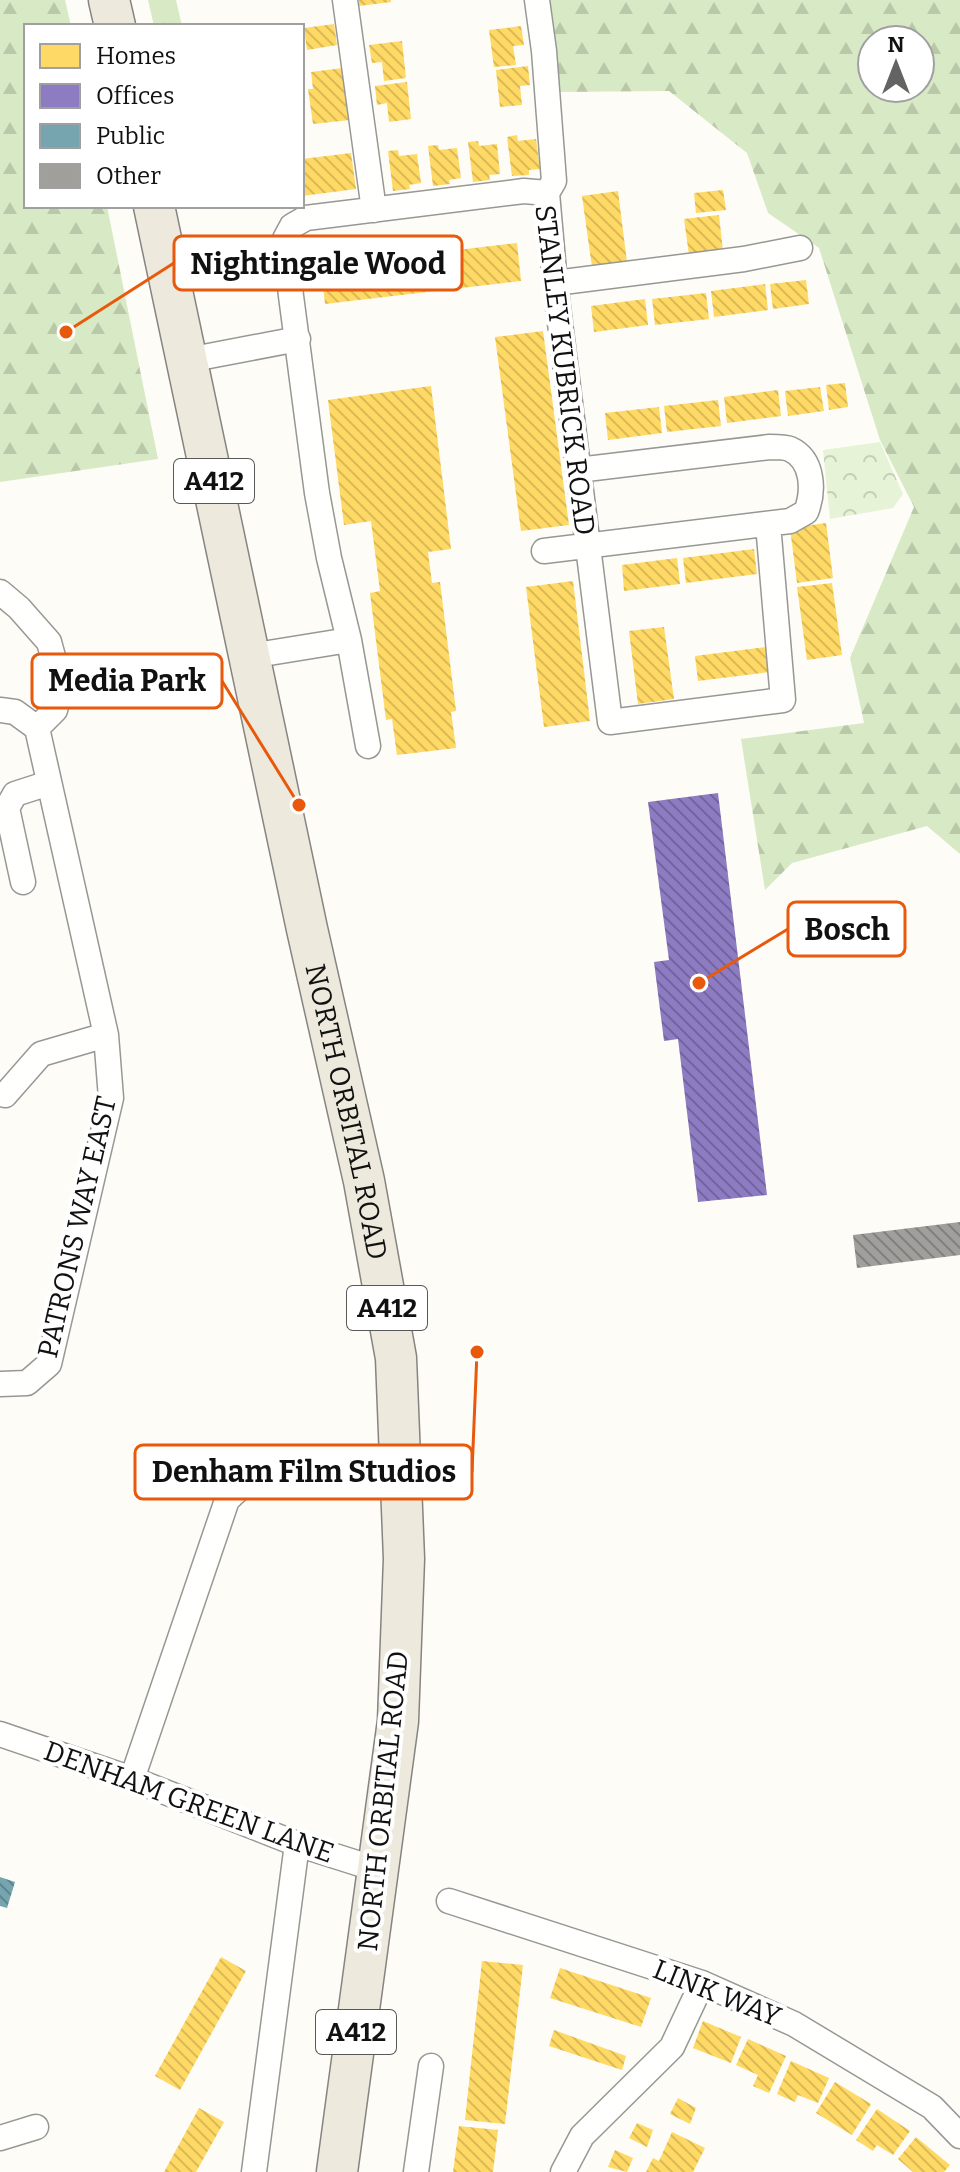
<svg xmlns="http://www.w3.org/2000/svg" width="960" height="2172" font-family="Bitter,serif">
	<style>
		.forest { fill: url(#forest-firs); fill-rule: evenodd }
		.park { fill: url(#park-crowns) }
		.homes { fill: url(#homes-back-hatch) }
		.offices { fill: url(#offices-back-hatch) }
		.public { fill: url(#public-back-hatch) }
		.building { fill: url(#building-back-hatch) }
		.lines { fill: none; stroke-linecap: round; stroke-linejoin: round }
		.street-casing { stroke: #979795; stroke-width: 27 }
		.primary-casing { stroke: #858482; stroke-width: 43 }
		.street { stroke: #fffffe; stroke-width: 24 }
		.primary { stroke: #ede9dc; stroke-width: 40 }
		.labels { text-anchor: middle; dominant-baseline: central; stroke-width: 8; stroke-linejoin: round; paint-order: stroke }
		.shield { fill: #fff; stroke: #585858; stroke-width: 2 }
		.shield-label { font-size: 26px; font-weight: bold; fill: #111 }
		.street-label { font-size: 28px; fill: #111; stroke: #fff }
		.leader { fill: none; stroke: #e8590c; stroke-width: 3 }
		.callout-dot { fill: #e8590c; stroke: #fff; stroke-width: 3 }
		.callout { fill: #fff; stroke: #e8590c; stroke-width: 3 }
		.callout-label { font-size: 30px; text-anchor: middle; font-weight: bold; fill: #111 }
	</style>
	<defs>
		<pattern id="forest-firs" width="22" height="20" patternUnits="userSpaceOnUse" patternTransform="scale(2)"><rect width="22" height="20" fill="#d8eac5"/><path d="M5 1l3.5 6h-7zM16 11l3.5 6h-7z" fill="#b8c8a8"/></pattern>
		<pattern id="park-crowns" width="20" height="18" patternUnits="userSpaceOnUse" patternTransform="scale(2)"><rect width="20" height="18" fill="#e7f3d7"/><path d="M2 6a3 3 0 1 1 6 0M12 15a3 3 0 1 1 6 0" fill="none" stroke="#c5cfb8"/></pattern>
		<pattern id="homes-back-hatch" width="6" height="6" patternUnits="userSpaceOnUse" patternTransform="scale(2)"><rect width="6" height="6" fill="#ffd966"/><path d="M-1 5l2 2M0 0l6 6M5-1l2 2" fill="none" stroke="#dab957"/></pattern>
		<pattern id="offices-back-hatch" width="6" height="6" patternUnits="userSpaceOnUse" patternTransform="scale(2)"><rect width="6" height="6" fill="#8e7cc3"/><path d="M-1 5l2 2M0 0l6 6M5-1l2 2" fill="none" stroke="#73649d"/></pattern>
		<pattern id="public-back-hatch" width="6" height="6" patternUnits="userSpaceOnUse" patternTransform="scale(2)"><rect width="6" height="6" fill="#76a5af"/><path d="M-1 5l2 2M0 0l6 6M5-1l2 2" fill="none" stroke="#5f858d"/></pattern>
		<pattern id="building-back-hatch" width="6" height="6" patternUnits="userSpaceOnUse" patternTransform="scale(2)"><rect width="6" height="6" fill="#a19f9c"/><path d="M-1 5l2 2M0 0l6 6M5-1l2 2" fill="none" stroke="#82807e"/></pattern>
	</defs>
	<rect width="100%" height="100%" fill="#fdfcf7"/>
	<path class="forest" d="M 0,0 L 65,0 L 71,26 L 26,26 L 26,206 L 107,206 L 158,459 L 0,482 Z
		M 148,0 L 176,0 L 182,26 L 154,26 Z
		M 547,0 L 960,0 L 960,854 L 927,826 L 792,863 L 765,890 L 741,739 L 864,723 L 850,658 L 914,507 L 880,440 L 819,248 L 768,213 L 747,153 L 669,91 L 560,92 ZM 872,40 L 920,40 L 920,88 L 872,88 Z"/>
	<path class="park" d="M 880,442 L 903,494 L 893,508 L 830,519 L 823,450 Z"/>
	<path class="homes" d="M 359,0 L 391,0 L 391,2 L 359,6 Z
		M 334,24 L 337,45 L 307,50 L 304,28 Z
		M 521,26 L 524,45 L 513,46 L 516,65 L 494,67 L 489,30 Z
		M 402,41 L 406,78 L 384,81 L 382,62 L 372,63 L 369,45 Z
		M 528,66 L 530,85 L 520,86 L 522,105 L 500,107 L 496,70 Z
		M 343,68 L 350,120 L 313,124 L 308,89 L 313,89 L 311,72 Z
		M 407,82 L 411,119 L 389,122 L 387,103 L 377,105 L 375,86 Z
		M 517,135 L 518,141 L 536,139 L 540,169 L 529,170 L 529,175 L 512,176 L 507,137 Z
		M 478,141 L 479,146 L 497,144 L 500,174 L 489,175 L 490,180 L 473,182 L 468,142 Z
		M 438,145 L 439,150 L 457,148 L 461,178 L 449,180 L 450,184 L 433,186 L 428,146 Z
		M 398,150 L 399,156 L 417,154 L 421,183 L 409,185 L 410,189 L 393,191 L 388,151 Z
		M 351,153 L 356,189 L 302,196 L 302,159 Z
		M 723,190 L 726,210 L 696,213 L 694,193 Z
		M 618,191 L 627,262 L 592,267 L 582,196 Z
		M 719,215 L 723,251 L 689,255 L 684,219 Z
		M 517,243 L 521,281 L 325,304 L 321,266 Z
		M 806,280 L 809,304 L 773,309 L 770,284 Z
		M 765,284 L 768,310 L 714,317 L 711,291 Z
		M 706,293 L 709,319 L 655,325 L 652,299 Z
		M 645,299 L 648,325 L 594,332 L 591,306 Z
		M 543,331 L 569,525 L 521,531 L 495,337 Z
		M 845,383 L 848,407 L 829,410 L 826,385 Z
		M 431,386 L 451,549 L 428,552 L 432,583 L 440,582 L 456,711 L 451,712 L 456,748 L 397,755 L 392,719 L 386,720 L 370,593 L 380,591 L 371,521 L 344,525 L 328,400 Z
		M 820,387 L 824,411 L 788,416 L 785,391 Z
		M 778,390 L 781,416 L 727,423 L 724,397 Z
		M 718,400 L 721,426 L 667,432 L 664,406 Z
		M 659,407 L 662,433 L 608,440 L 605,413 Z
		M 826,523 L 833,578 L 797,583 L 790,528 Z
		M 754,549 L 757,574 L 686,583 L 683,558 Z
		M 677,558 L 680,584 L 624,591 L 622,565 Z
		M 573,581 L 590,721 L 544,727 L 526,587 Z
		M 832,583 L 842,655 L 807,660 L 797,587 Z
		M 664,627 L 674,699 L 638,704 L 629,631 Z
		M 766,647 L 769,672 L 698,681 L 695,656 Z
		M 221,1957 L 246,1971 L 180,2090 L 155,2076 Z
		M 482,1961 L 523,1965 L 505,2124 L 465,2120 Z
		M 560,1968 L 651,1998 L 641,2027 L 550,1998 Z
		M 703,2021 L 741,2037 L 731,2063 L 693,2048 Z
		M 554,2030 L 626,2056 L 622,2070 L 549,2046 Z
		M 748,2039 L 786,2056 L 769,2093 L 753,2086 L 758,2075 L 736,2065 Z
		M 791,2061 L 829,2078 L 818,2103 L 798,2095 L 795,2102 L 777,2094 Z
		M 835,2082 L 871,2104 L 852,2135 L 816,2113 Z
		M 678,2098 L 696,2108 L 690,2124 L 670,2114 Z
		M 199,2108 L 224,2122 L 196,2172 L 164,2172 Z
		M 877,2109 L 910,2131 L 893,2155 L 877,2145 L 873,2151 L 856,2140 Z
		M 637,2123 L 653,2130 L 647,2147 L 629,2138 Z
		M 459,2126 L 498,2130 L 493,2172 L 453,2172 Z
		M 672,2132 L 705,2148 L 693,2172 L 646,2172 L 653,2158 L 659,2161 Z
		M 916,2137 L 950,2165 L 944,2172 L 913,2172 L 898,2159 Z
		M 615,2150 L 633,2158 L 627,2172 L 608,2167 Z"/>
	<path class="offices" d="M 718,793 L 767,1195 L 698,1202 L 678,1039 L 664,1041 L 654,962 L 669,960 L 648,802 Z"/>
	<path class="public" d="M 0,1877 L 15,1882 L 7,1908 L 0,1906 Z"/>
	<path class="building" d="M 960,1222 L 960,1255 L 857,1268 L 853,1235 Z"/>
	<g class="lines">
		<defs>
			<path id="street" d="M 345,0 L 374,210
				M 537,0 L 544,51 L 554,181 L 547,193
				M 555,283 L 744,259 L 800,248
				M 188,360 L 298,339
				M 544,551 L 790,521 L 806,512 C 814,492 814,460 790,449 C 785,447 776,447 770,447 L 578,470
				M 0,592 L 19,608 L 49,642 L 61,686 L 55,710 L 37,728
				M 250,656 L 349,640
				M 0,710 L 15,712 L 37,728 L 106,1035 L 111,1098 L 49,1364 L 27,1383 L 0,1384
				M 368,746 L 349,640 L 329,558 L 317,493 L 291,296 L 285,239 L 292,226 L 306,218 L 524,191 L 547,193 L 555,283 L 610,722 L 783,700 L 768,524
				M 23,882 L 7,808 L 15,794 L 49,783
				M 5,1095 L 41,1054 L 106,1035
				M 0,1734 L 132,1779 L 297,1844 L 379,1870
				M 132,1779 L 227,1500 C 243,1484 255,1476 277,1473
				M 449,1901 L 702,1983 L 794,2024 L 932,2107 L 960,2136
				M 0,2138 L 36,2127
				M 254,2172 L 297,1844
				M 416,2172 L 431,2066
				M 563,2172 L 582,2136 L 672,2047 L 702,1983"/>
			<g id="primary">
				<path d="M 109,0 L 115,26"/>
				<path id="s1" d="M 154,206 L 307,929 L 364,1181 L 396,1358 L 404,1559 L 398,1721 L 337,2172"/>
			</g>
		</defs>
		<use href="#street" class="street-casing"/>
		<use href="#primary" class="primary-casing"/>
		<use href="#street" class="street"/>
		<use href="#primary" class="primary"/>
	</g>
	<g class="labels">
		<g class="shield">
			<rect x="174" y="459" width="80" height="44" rx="6"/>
			<rect x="347" y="1286" width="80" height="44" rx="6"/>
			<rect x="316" y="2010" width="80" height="44" rx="6"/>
		</g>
		<g class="shield-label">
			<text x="214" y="481">A412</text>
			<text x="387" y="1308">A412</text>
			<text x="356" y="2032">A412</text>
		</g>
		<g class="street-label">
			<text transform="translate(565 370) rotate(83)">STANLEY KUBRICK ROAD</text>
			<text stroke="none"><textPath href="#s1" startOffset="926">NORTH ORBITAL ROAD</textPath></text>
			<text transform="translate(77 1227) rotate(-77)">PATRONS WAY EAST</text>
			<text transform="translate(383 1801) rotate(-84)">NORTH ORBITAL ROAD</text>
			<text transform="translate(189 1802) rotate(20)">DENHAM GREEN LANE</text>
			<text transform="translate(717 1993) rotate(22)">LINK WAY</text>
		</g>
	</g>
	<path class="leader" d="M66 332L174 263M299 805L222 681M699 983L788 929M477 1352L472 1472"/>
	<g class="callout-dot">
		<circle cx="66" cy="332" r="8"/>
		<circle cx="299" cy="805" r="8"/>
		<circle cx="699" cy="983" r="8"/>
		<circle cx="477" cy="1352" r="8"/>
	</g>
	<g class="callout">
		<rect x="174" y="236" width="288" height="54" rx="8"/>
		<rect x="32" y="654" width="190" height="54" rx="8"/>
		<rect x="788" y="902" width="117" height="54" rx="8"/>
		<rect x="135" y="1445" width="337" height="54" rx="8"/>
	</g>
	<g class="callout-label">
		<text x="318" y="274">Nightingale Wood</text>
		<text x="127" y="691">Media Park</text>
		<text x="847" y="940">Bosch</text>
		<text x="304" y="1482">Denham Film Studios</text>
	</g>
	<rect x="24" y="24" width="280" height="184" fill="#ffffff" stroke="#a0a0a0" stroke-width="2"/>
	<rect x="40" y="44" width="40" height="24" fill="#ffd966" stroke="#a0a0a0" stroke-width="2"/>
	<text x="96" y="64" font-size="24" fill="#111111">Homes</text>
	<rect x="40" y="84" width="40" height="24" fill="#8e7cc3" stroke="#a0a0a0" stroke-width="2"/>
	<text x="96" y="104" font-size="24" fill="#111111">Offices</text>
	<rect x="40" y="124" width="40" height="24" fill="#76a5af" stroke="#a0a0a0" stroke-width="2"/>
	<text x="96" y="144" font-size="24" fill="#111111">Public</text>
	<rect x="40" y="164" width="40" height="24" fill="#a19f9c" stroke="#a0a0a0" stroke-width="2"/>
	<text x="96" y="184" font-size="24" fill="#111111">Other</text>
	<g transform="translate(896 64)"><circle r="38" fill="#ffffff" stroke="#a0a0a0" stroke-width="2"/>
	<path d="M0-6L14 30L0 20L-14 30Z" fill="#646362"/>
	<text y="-12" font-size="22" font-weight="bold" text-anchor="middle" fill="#111111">N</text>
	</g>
</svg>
